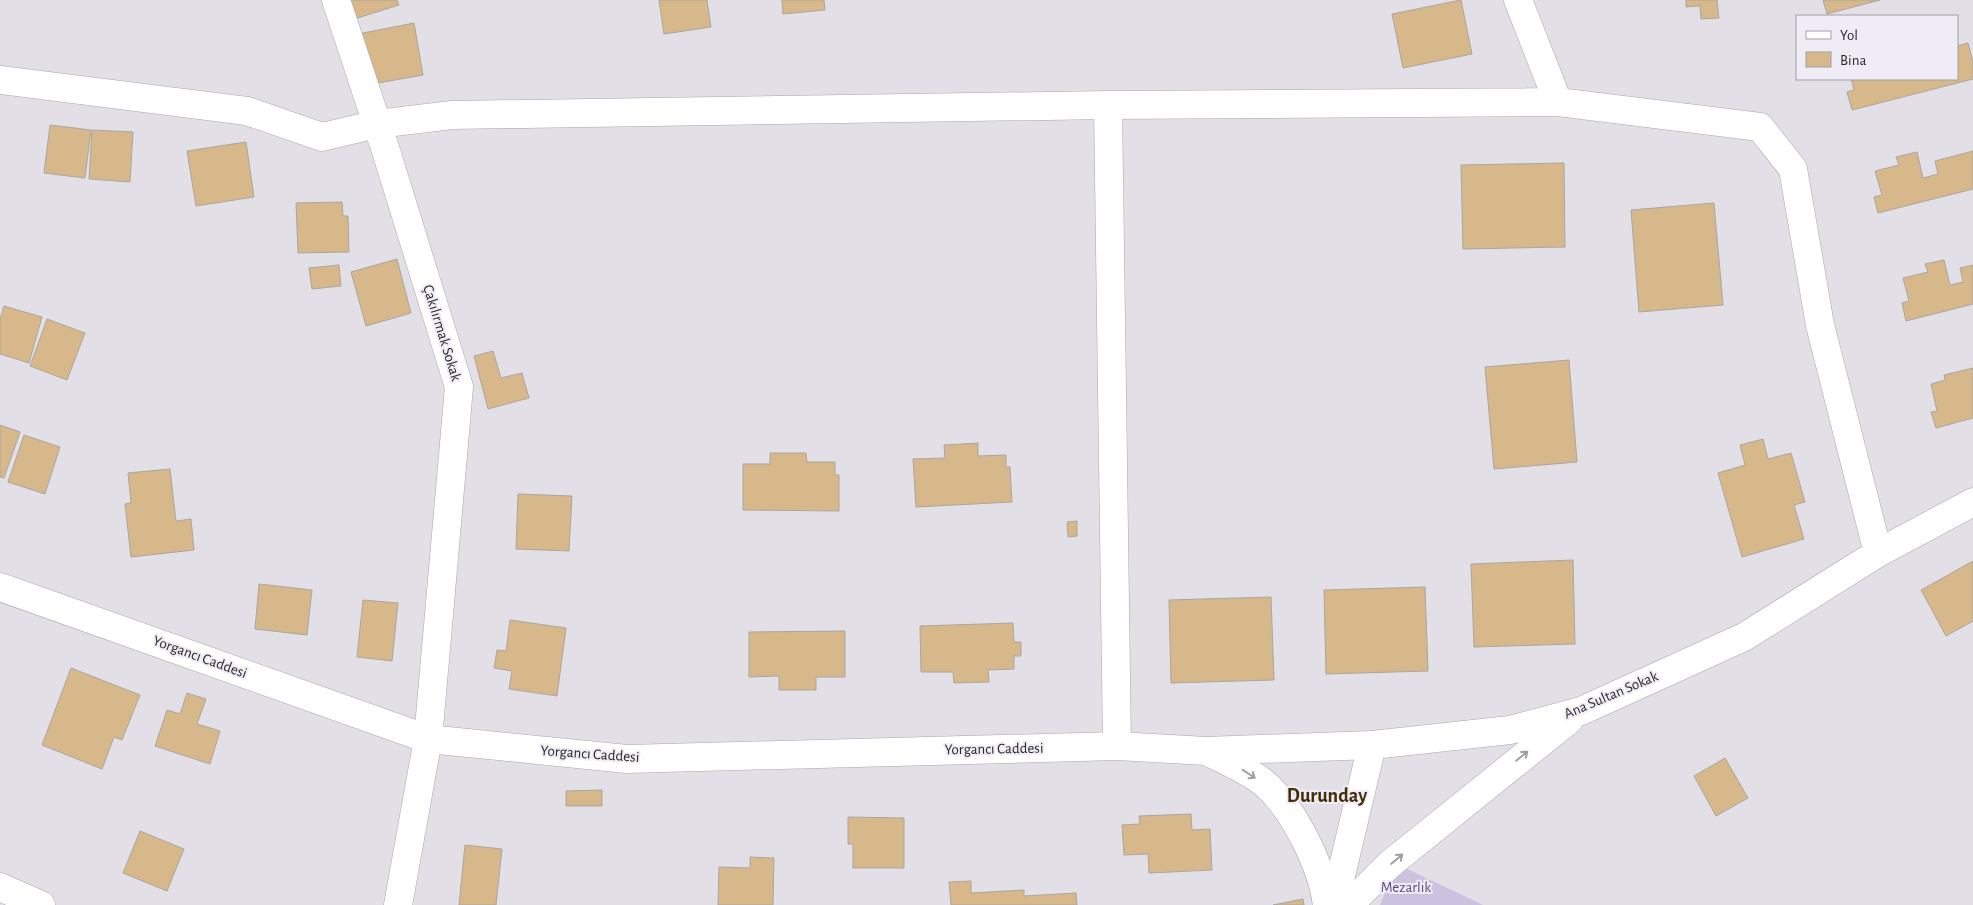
<svg xmlns="http://www.w3.org/2000/svg" width="1973" height="905" font-family="'Alegreya Sans',sans-serif">
	<style>
		.green { fill: #ccc1de }
		.building { fill: #d7b88b; stroke: #aba69f }
		.lines { fill: none; stroke-linecap: round; stroke-linejoin: round }
		.street-casing { stroke: #a9a6ad; stroke-width: 29 }
		.secondary-casing { stroke: #a9a6ad; stroke-width: 29 }
		.street { stroke: #fff; stroke-width: 28 }
		.secondary { stroke: #fff; stroke-width: 28 }
		.oneway { stroke: #9f9fa0 }
		.labels { text-anchor: middle; dominant-baseline: central; stroke-width: 4; stroke-linejoin: round; paint-order: stroke }
		.street-label { font-size: 15px; fill: #2a292c; stroke: #f0ecf5 }
		.park-label { font-size: 15px; fill: #604582; stroke: #f0ecf5 }
		.district-label { font-size: 20px; font-weight: bold; fill: #442e09; stroke: #f0ecf5 }
	</style>
	<rect width="100%" height="100%" fill="#e2dfe7"/>
	<path class="green" d="M 1397,864 L 1483,905 L 1380,905 Z"/>
	<path class="building" d="M 345,0 L 397,0 L 399,5 L 351,20 Z
		M 659,0 L 707,0 L 711,27 L 664,34 Z
		M 782,0 L 824,0 L 825,10 L 783,14 Z
		M 1461,0 L 1472,54 L 1403,68 L 1392,14 Z
		M 1686,0 L 1717,0 L 1719,18 L 1701,19 L 1700,6 L 1686,7 Z
		M 1823,0 L 1880,0 L 1827,14 Z
		M 414,23 L 423,75 L 367,85 L 358,34 Z
		M 1968,43 L 1973,62 L 1973,79 L 1852,110 L 1847,92 L 1854,90 L 1851,79 L 1957,79 L 1957,46 Z
		M 50,125 L 91,130 L 85,178 L 44,173 Z
		M 92,130 L 133,132 L 130,182 L 89,179 Z
		M 246,142 L 254,197 L 196,206 L 187,151 Z
		M 1973,151 L 1973,189 L 1878,213 L 1874,197 L 1882,195 L 1875,171 L 1899,165 L 1896,157 L 1917,152 L 1923,178 L 1938,174 L 1935,161 Z
		M 1564,163 L 1565,247 L 1463,249 L 1461,165 Z
		M 342,202 L 343,216 L 348,216 L 349,252 L 298,253 L 296,203 Z
		M 1714,203 L 1723,305 L 1639,312 L 1631,210 Z
		M 397,259 L 411,313 L 366,326 L 351,272 Z
		M 1944,260 L 1950,285 L 1963,282 L 1960,268 L 1973,265 L 1973,304 L 1906,321 L 1902,303 L 1909,301 L 1903,278 L 1928,272 L 1925,264 Z
		M 339,265 L 341,286 L 312,289 L 309,268 Z
		M 4,306 L 42,317 L 29,363 L 0,354 L 0,319 Z
		M 47,319 L 85,333 L 67,380 L 30,366 Z
		M 493,351 L 501,378 L 522,373 L 529,398 L 488,409 L 474,356 Z
		M 1569,360 L 1577,462 L 1494,469 L 1485,367 Z
		M 1973,368 L 1973,418 L 1936,428 L 1931,412 L 1937,411 L 1931,384 L 1945,380 L 1944,375 Z
		M 0,425 L 20,432 L 4,478 L 0,477 Z
		M 24,435 L 60,447 L 45,494 L 8,482 Z
		M 1763,439 L 1768,459 L 1791,453 L 1805,502 L 1794,505 L 1804,539 L 1742,557 L 1718,473 L 1745,465 L 1740,445 Z
		M 978,443 L 978,456 L 1006,455 L 1006,467 L 1010,467 L 1012,502 L 916,507 L 913,459 L 945,458 L 944,445 Z
		M 770,453 L 806,453 L 807,462 L 835,462 L 835,475 L 839,475 L 839,511 L 743,510 L 743,464 L 770,464 Z
		M 170,469 L 176,521 L 191,519 L 194,550 L 131,557 L 125,504 L 131,503 L 128,473 Z
		M 518,494 L 572,496 L 569,551 L 516,549 Z
		M 1077,521 L 1077,536 L 1068,537 L 1067,522 Z
		M 1573,560 L 1575,644 L 1474,647 L 1471,564 Z
		M 1973,561 L 1973,621 L 1946,636 L 1921,590 Z
		M 259,584 L 312,590 L 307,635 L 255,629 Z
		M 1425,587 L 1428,671 L 1326,674 L 1324,590 Z
		M 1271,597 L 1274,680 L 1171,683 L 1169,600 Z
		M 363,600 L 398,603 L 392,661 L 357,657 Z
		M 510,620 L 566,628 L 557,696 L 509,689 L 512,671 L 494,668 L 497,650 L 506,651 Z
		M 1013,623 L 1014,642 L 1021,642 L 1021,656 L 1014,656 L 1014,669 L 988,670 L 989,682 L 954,683 L 953,672 L 921,672 L 920,626 Z
		M 845,631 L 845,677 L 816,677 L 816,690 L 779,690 L 779,676 L 749,677 L 749,632 Z
		M 71,668 L 140,695 L 122,740 L 114,737 L 102,769 L 42,745 Z
		M 187,693 L 206,699 L 197,724 L 220,731 L 210,764 L 155,746 L 167,710 L 180,714 Z
		M 1725,758 L 1748,798 L 1716,816 L 1694,776 Z
		M 602,790 L 602,806 L 566,806 L 566,791 Z
		M 1191,814 L 1192,830 L 1210,829 L 1212,870 L 1149,873 L 1148,854 L 1124,855 L 1122,825 L 1140,824 L 1139,816 Z
		M 848,817 L 904,818 L 904,868 L 853,868 L 853,844 L 848,844 Z
		M 140,831 L 184,849 L 167,891 L 123,873 Z
		M 465,845 L 502,849 L 496,905 L 459,905 Z
		M 750,857 L 774,858 L 773,905 L 718,905 L 719,867 L 750,868 Z
		M 971,881 L 971,893 L 1024,890 L 1024,896 L 1076,893 L 1077,905 L 951,905 L 949,882 Z
		M 1303,899 L 1304,905 L 1273,905 Z"/>
	<g class="lines">
		<defs>
			<path id="street" d="M 336,0 L 386,151 L 459,387 L 428,739 L 398,905
				M 1518,0 L 1558,102 L 1760,127 L 1793,169 L 1820,325 L 1878,553
				M 0,80 L 247,111 L 322,137 L 377,124 L 452,115 L 1108,105
				M 1117,746 L 1108,105 L 1558,102
				M 0,887 L 41,905
				M 1334,905 L 1372,745"/>
			<path id="secondary" d="M 0,587 L 428,739 L 627,759 L 1117,746 L 1206,751 L 1372,745 L 1510,730 L 1581,711 L 1744,637 L 1878,553 L 1973,502
				M 1210,753 C 1229,762 1247,770 1264,783 C 1294,809 1322,866 1327,905
				M 1349,905 L 1390,864 L 1569,720"/>
		</defs>
		<use href="#street" class="street-casing"/>
		<use href="#secondary" class="secondary-casing"/>
		<use href="#street" class="street"/>
		<use href="#secondary" class="secondary"/>
	</g>
	<defs><path id="oneway-shaft" d="M-6 0H5M1.5-3L5.5 0L1.5 3" fill="none" stroke-width="1.6" stroke-linecap="round" stroke-linejoin="round" transform="scale(1.25)"/></defs>
	<g class="oneway">
		<use href="#oneway-shaft" transform="translate(1522 756) rotate(-39)"/>
		<use href="#oneway-shaft" transform="translate(1249 774) rotate(34)"/>
		<use href="#oneway-shaft" transform="translate(1397 859) rotate(-40)"/>
	</g>
	<g class="labels">
		<g class="street-label">
			<text transform="translate(442 333) rotate(73)">Çakılırmak Sokak</text>
			<text transform="translate(200 657) rotate(20)">Yorgancı Caddesi</text>
			<text transform="translate(1611 695) rotate(-23)">Ana Sultan Sokak</text>
			<text transform="translate(994 749) rotate(-1)">Yorgancı Caddesi</text>
			<text transform="translate(590 754) rotate(4)">Yorgancı Caddesi</text>
		</g>
		<g class="park-label">
			<text x="1406" y="887">Mezarlık</text>
		</g>
		<g class="district-label">
			<text x="1327" y="796">Durunday</text>
		</g>
	</g>
	<rect x="1796" y="15" width="162" height="65" fill="#f0ecf5" stroke="#a19ea5"/>
	<rect x="1806" y="31" width="25" height="8" fill="#ffffff" stroke="#a19ea5"/>
	<text x="1840" y="40" font-size="15" fill="#2a292c">Yol</text>
	<rect x="1806" y="52" width="25" height="15" fill="#d7b88b" stroke="#a19ea5"/>
	<text x="1840" y="65" font-size="15" fill="#2a292c">Bina</text>
</svg>
